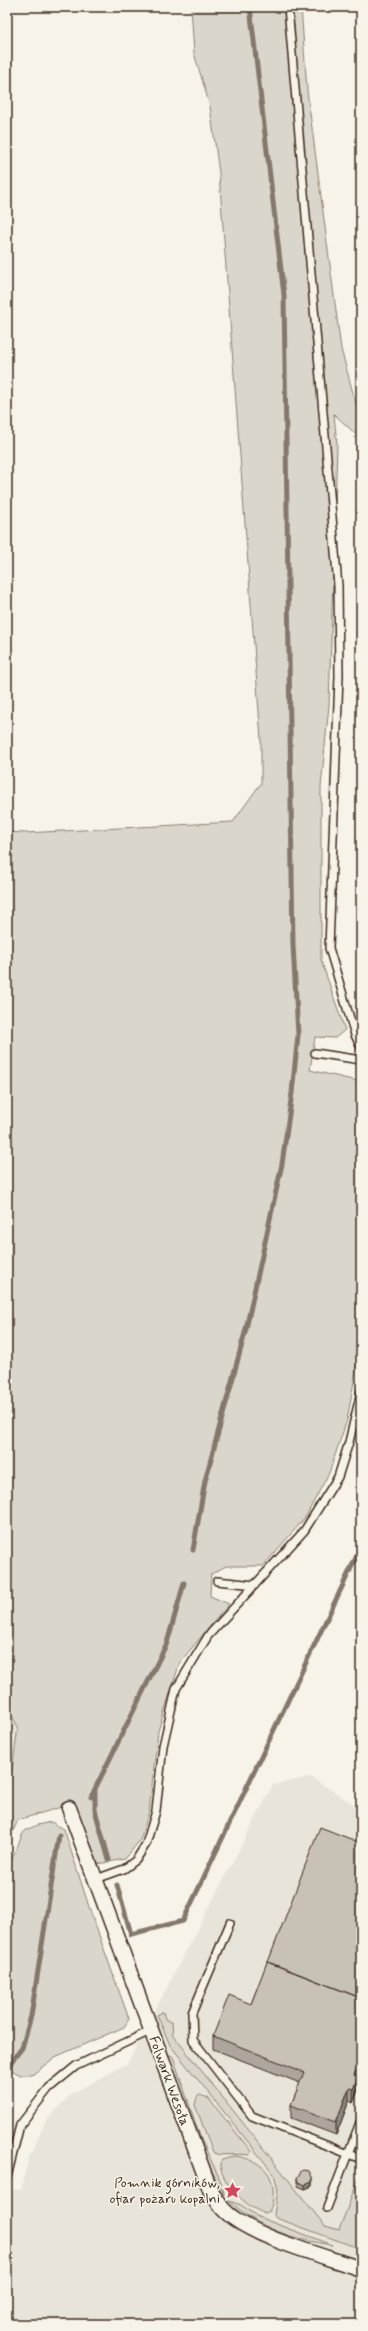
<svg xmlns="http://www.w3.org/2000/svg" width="368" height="2331" font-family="Mynerve,sans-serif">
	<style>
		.built { fill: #e9e4d9 }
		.green { fill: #dbd6cb; stroke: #8b8074 }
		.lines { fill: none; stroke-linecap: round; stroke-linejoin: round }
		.stream { stroke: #84786c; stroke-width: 5 }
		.service-casing { stroke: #3b2a1e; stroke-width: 10 }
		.minor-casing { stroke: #3b2a1e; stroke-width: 17 }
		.service { stroke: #f7f3e8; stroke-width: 7 }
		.minor { stroke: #f7f3e8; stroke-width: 14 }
		.wall { fill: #aca69d; stroke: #3b2a1e }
		.shaded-wall { fill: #8c877f; stroke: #3b2a1e }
		.building { fill: #c8c1b6; stroke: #3b2a1e }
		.labels { text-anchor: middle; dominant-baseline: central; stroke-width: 3; stroke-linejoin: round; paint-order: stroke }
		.street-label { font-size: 14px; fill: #3b2a1e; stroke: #f7f3e8 }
		.poi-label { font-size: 14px; fill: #3b2a1e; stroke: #f7f3e8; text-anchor: end }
	</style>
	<rect width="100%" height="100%" fill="#f7f3e8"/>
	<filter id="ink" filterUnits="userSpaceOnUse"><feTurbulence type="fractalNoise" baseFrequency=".025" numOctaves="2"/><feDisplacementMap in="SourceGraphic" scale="8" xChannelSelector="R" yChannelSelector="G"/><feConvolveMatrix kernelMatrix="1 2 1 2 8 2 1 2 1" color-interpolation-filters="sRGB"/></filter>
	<g filter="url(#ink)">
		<path class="built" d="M 7,1707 L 18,1727 L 12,1770 L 7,1782 Z
			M 311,1777 L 361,1809 L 361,2324 L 7,2324 L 7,2189 L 21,2190 L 29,2157 L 46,2121 L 71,2094 L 127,2064 L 273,1785 Z"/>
		<path class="green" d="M 191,7 L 301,7 L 307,90 L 341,349 L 356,404 L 361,409 L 361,439 L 334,414 L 337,445 L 329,705 L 321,787 L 321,960 L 345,1030 L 335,1038 L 315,1037 L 310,1070 L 361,1082 L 361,1342 L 347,1420 L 329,1473 L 305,1518 L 263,1566 L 226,1566 L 211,1574 L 210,1596 L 229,1604 L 180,1662 L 158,1731 L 149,1812 L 140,1840 L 125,1859 L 98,1864 L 75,1803 L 18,1820 L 7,1844 L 7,1782 L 12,1770 L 18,1727 L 7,1707 L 7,832 L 25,833 L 233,822 L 261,783 L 261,739 L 219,173 L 210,106 L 194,53 Z
			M 51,1822 L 64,1829 L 91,1913 L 129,2019 L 124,2027 L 55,2057 L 32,2075 L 21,2075 L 7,2068 L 7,1870 L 24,1831 L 37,1825 Z
			M 163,2012 L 165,2019 L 172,2023 L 173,2035 L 325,2226 L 339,2230 L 361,2172 L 361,2249 L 276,2218 L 274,2215 L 278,2190 L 274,2174 L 170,2045 L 157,2015 Z
			M 165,2052 L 173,2057 L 201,2139 L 222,2184 L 224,2194 L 200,2149 Z
			M 200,2095 L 208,2098 L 251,2151 L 249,2155 C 239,2153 218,2157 213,2152 L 195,2105 L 197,2097 Z
			M 235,2156 C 257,2159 275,2171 273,2195 C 273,2201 272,2206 269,2211 L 264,2213 C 247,2208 220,2182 220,2163 L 222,2160 Z
			M 229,2201 L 241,2205 L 258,2217 L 333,2245 C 294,2240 258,2228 229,2201 Z"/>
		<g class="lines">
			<path class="stream" d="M 193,1550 L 205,1481 L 246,1329 L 282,1164 L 292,1093 L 298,1035 L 293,945 L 284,295 L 250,7
				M 95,1791 L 95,1810 L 109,1860
				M 91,1797 L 167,1643 L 184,1583
				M 117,1885 L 131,1934 L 183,1921 L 361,1547
				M 7,2067 L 22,2048 L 31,2016 L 59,1835"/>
			<defs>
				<path id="service" d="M 288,7 L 338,586 L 339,676 L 329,948 L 355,1035 L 361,1047
					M 315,1053 L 361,1060
					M 217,1581 L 255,1585
					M 96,1879 L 124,1869 L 136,1860 L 146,1844 L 156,1811 L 163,1746 L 176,1689 L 208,1636 L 304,1531 L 338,1477 L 349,1442 L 361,1392
					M 230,1923 L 192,2013 L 193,2040 L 252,2116 L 361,2159
					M 7,2177 L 20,2125 L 49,2088 L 76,2066 L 150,2031
					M 327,2208 L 361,2120"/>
				<path id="minor" d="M 69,1808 L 211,2192 C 215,2197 219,2204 223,2209 C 249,2237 325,2256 361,2269"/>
			</defs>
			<use href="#service" class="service-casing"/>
			<use href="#minor" class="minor-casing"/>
			<use href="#service" class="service"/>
			<use href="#minor" class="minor"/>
		</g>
		<path class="wall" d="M 361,1843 L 361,2071 L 358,2079 L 358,2090 L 353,2103 L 349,2101 L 336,2135 L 291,2118 L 291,2105 L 300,2083 L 213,2049 L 213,2036 L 251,2004 L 268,1962 Z
			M 297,2178 L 312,2181 L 312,2186 L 305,2189 L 298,2186 L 297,2182 Z"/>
		<path class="shaded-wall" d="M 361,2058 L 361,2071 L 358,2079 L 358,2090 L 353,2103 L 353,2089 L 354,2075 Z
			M 349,2088 L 349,2101 L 336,2135 L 336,2122 Z
			M 312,2177 L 312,2186 L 305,2189 L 305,2185 Z"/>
		<path class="building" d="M 320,1827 L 361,1843 L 361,1998 L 268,1962 Z
			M 267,1962 L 361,1998 L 361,2058 L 354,2075 L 358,2077 L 353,2089 L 349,2088 L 336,2122 L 291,2105 L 304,2072 L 213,2036 L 229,1995 L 251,2004 Z
			M 305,2170 L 309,2171 L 312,2177 L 312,2182 L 305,2185 L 298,2182 L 297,2178 L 301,2171 Z"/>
	</g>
	<defs>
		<symbol id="sight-bare" viewBox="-9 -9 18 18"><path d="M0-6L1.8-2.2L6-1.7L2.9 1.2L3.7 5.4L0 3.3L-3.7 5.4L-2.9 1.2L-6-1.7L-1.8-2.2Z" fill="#d1495b" stroke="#f7f3e8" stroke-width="2.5" paint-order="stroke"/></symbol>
	</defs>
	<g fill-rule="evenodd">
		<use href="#sight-bare" x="220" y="2178" width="25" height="25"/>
	</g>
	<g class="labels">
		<g class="street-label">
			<text transform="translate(169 2081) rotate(70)">Folwark Wesoła</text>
		</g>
		<g class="poi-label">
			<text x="220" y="2183">Pomnik górników,<tspan x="220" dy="16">ofiar pożaru kopalni</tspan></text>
		</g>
	</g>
	<rect width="368" height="2331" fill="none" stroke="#f7f3e8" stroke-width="24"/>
	<rect x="12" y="12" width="344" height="2307" fill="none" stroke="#3b2a1e" stroke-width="1.5" filter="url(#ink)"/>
</svg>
